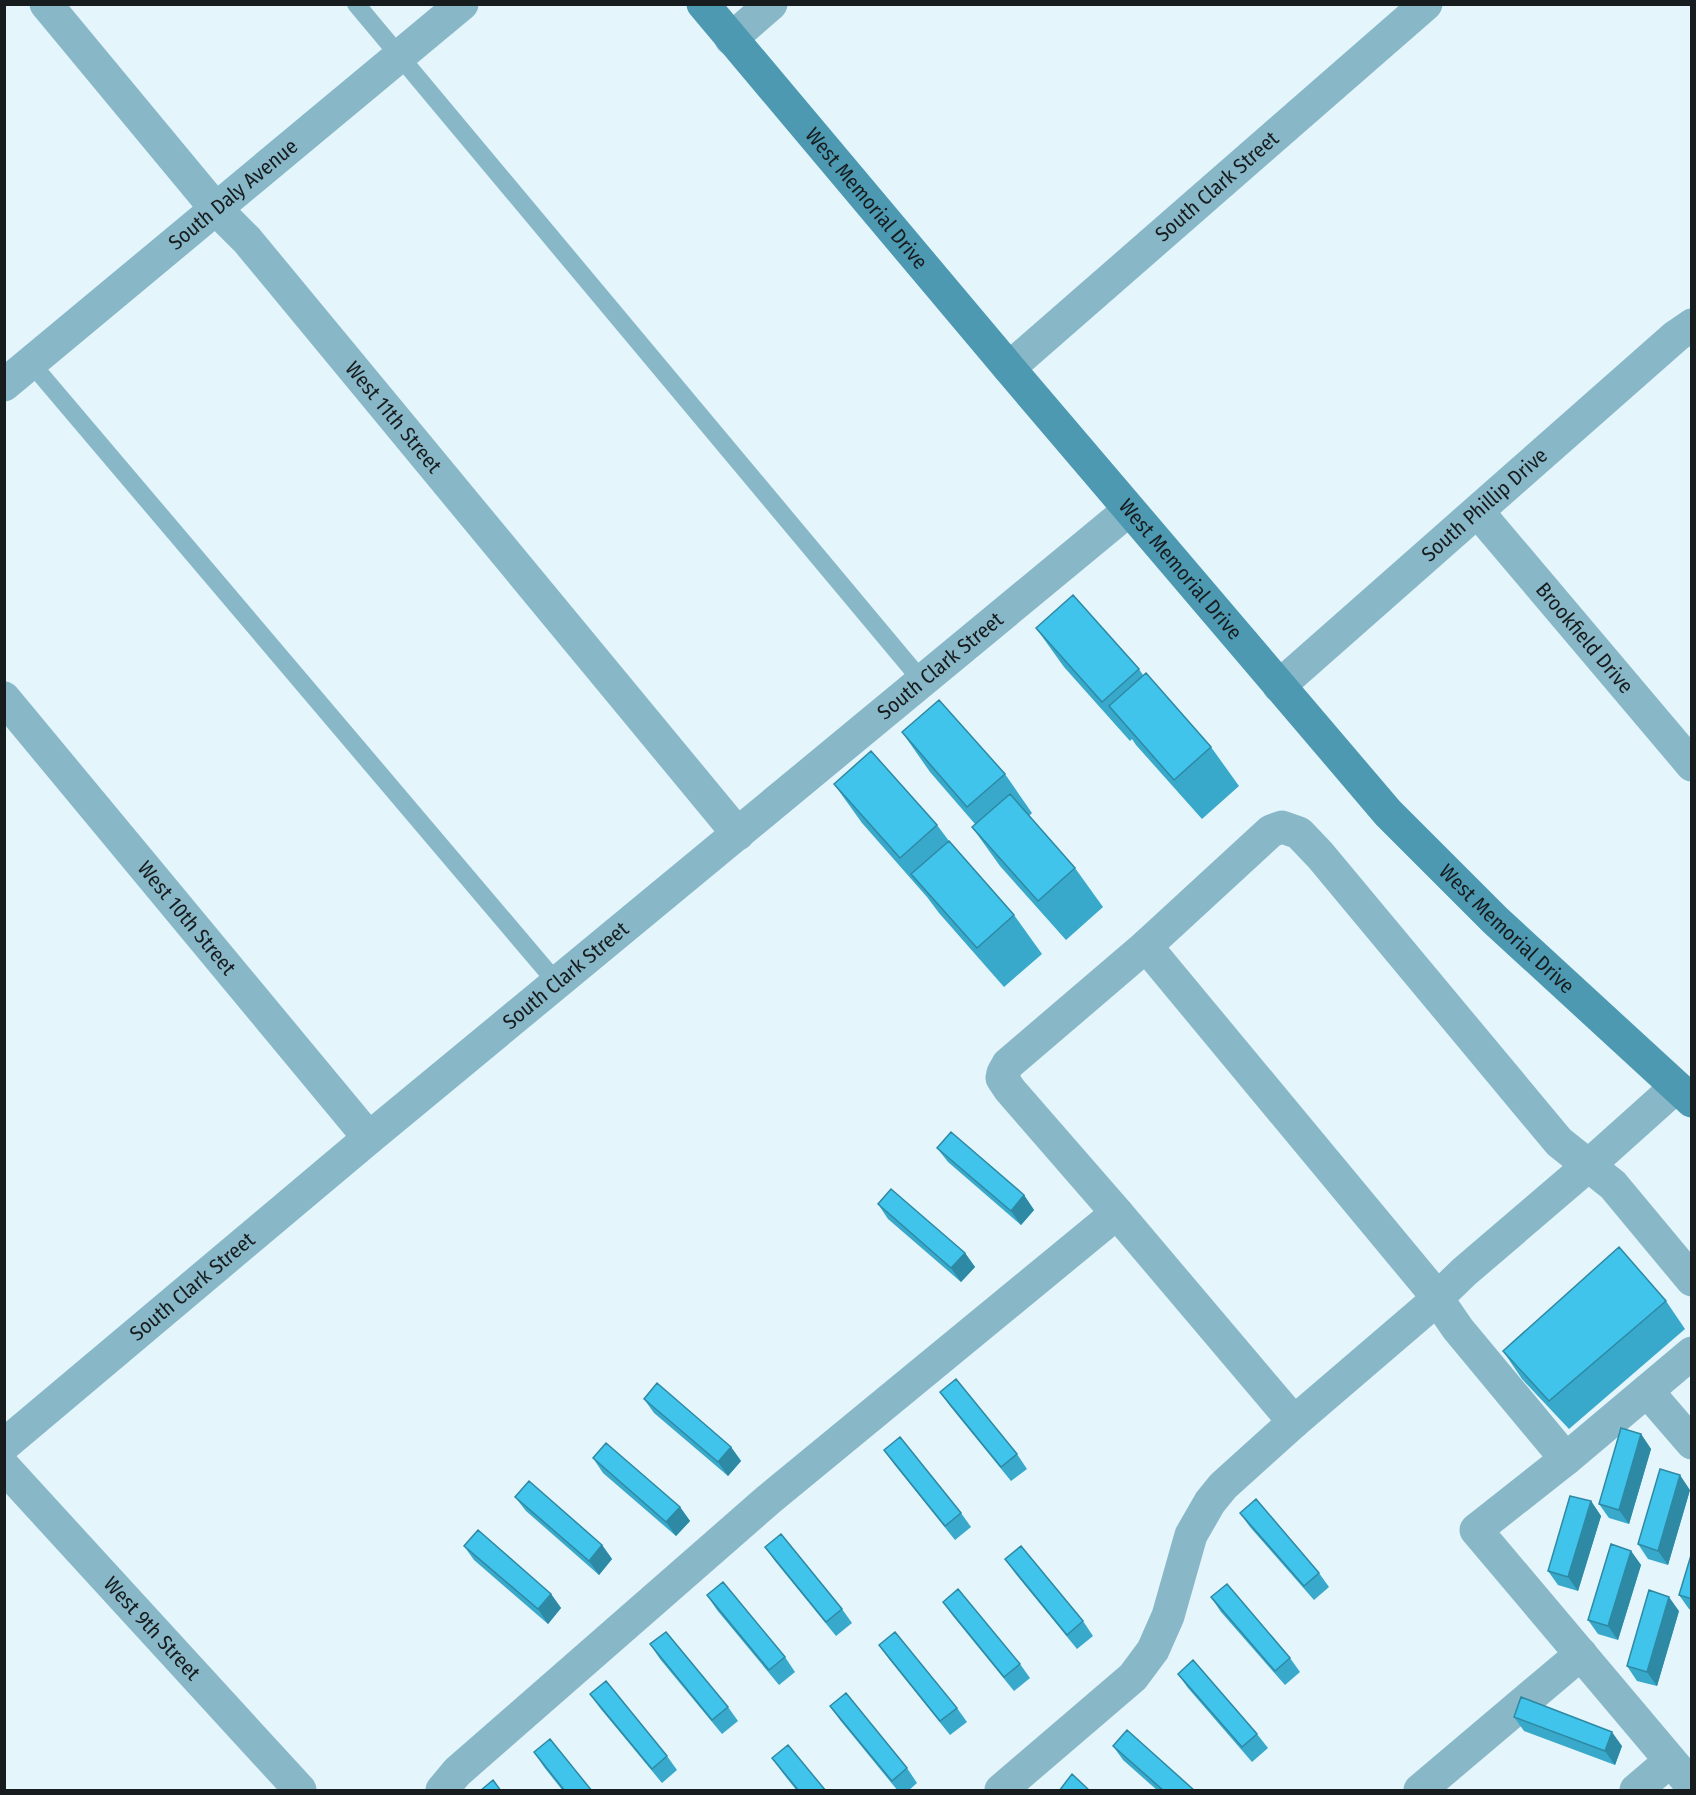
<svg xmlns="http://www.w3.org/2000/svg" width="1696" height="1795" font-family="'Fira Sans Condensed',sans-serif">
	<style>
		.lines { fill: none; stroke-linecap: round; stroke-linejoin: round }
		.service { stroke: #88b7c8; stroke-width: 18 }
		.minor { stroke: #88b7c8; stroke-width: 33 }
		.secondary { stroke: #4d99b2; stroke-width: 33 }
		.wall { fill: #38a9ca }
		.shaded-wall { fill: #2e89a4 }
		.building { fill: #41c4eb; stroke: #2e89a4; stroke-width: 1.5 }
		.labels { text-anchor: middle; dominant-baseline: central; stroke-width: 6; stroke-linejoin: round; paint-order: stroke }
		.street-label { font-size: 21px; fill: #171d1f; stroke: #fff }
	</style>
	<rect width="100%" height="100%" fill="#e4f5fb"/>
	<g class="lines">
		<path class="service" d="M 356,4 L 922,681
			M 31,363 L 557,983"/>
		<g class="minor">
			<path id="s1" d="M 46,4 L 216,209 L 247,240 L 738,834"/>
			<path d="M 731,39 L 771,4"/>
			<path id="s2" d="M 1009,368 L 1426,4"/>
			<path id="s3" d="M 4,385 L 462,4"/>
			<path id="s4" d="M 1478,512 L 1692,765"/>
			<path id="s5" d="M 1279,686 L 1676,336 L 1692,325"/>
			<path id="s6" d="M 4,698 L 369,1138"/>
			<path d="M 1146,946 L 1429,1287 L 1458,1329 L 1566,1459"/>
			<path d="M 1692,1353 L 1566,1459 L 1476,1530 L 1692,1786"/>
			<path d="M 1647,1391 L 1692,1443"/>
			<path d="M 1294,1422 L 1117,1213 L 1010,1090 L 1002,1078 L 1003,1073 L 1008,1064 L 1146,946 L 1271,831 L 1282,827 L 1299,833 L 1320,855 L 1559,1142 L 1613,1185 L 1692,1280"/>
			<path id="s7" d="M 4,1445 L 369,1138 L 1129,510"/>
			<path id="s8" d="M 4,1467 L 300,1790"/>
			<path d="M 442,1790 L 457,1772 L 768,1500 L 1117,1213"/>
			<path d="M 1001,1790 L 1133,1677 L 1153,1650 L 1168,1616 L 1191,1535 L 1210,1502 L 1223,1486 L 1294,1422 L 1427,1308 L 1464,1272 L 1589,1165 L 1676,1087"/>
			<path d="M 1420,1790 L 1581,1654"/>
			<path d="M 1636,1790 L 1670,1761"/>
		</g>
		<path class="secondary" id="s9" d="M 703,4 L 1009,368 L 1388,813 L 1495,920 L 1692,1101"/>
	</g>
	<path class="wall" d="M 1036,628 L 1139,669 L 1143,675 L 1211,747 L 1239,786 L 1202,819 L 1136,745 L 1132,739 L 1130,741 L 1064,667 Z
		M 902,732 L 1005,774 L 1032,813 L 1029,816 L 1075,868 L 1103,907 L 1066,940 L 1000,866 L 972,827 L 975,824 L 930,772 Z
		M 834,784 L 937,825 L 949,841 L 1014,915 L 1042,954 L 1004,987 L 939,913 L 927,897 L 862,823 Z
		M 937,1148 L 1024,1195 L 1034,1210 L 1021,1225 L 948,1162 Z
		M 878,1204 L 965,1253 L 975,1267 L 961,1282 L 888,1219 Z
		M 1666,1301 L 1685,1329 L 1569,1429 L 1522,1379 L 1503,1351 Z
		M 940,1392 L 1017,1454 L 1027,1469 L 1011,1481 L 950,1406 Z
		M 644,1399 L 731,1447 L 741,1461 L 728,1476 L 654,1413 Z
		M 1641,1434 L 1651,1449 L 1629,1524 L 1609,1518 L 1599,1504 Z
		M 884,1450 L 961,1513 L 971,1527 L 955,1540 L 894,1464 Z
		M 593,1458 L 680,1507 L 690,1521 L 676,1536 L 603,1473 Z
		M 1690,1490 L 1668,1565 L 1648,1559 L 1638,1544 Z
		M 515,1497 L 602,1545 L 612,1559 L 599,1575 L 526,1511 Z
		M 1591,1501 L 1601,1516 L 1578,1591 L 1558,1585 L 1548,1571 Z
		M 1240,1513 L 1319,1573 L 1329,1587 L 1314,1600 L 1250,1527 Z
		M 464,1546 L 551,1594 L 561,1608 L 548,1624 L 474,1560 Z
		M 765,1547 L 842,1609 L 852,1623 L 836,1636 L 775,1561 Z
		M 1631,1551 L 1641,1565 L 1618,1640 L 1598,1634 L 1588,1620 Z
		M 1692,1552 L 1692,1610 L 1689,1609 L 1679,1595 Z
		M 1005,1559 L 1083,1621 L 1093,1636 L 1077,1649 L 1015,1573 Z
		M 707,1595 L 785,1657 L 795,1672 L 779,1685 L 717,1610 Z
		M 1211,1597 L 1290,1658 L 1300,1672 L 1285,1685 L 1221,1612 Z
		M 943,1602 L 1020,1664 L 1030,1678 L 1014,1691 L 953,1616 Z
		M 1679,1611 L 1657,1686 L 1637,1681 L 1627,1666 Z
		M 650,1644 L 728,1707 L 738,1721 L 722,1734 L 660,1659 Z
		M 879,1645 L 957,1708 L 967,1722 L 950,1735 L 889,1659 Z
		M 1178,1674 L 1257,1734 L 1268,1748 L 1252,1762 L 1188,1688 Z
		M 590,1694 L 667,1756 L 677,1770 L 662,1783 L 600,1708 Z
		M 830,1706 L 907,1768 L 917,1783 L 908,1791 L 898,1791 L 840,1720 Z
		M 1514,1717 L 1622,1746 L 1615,1765 L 1524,1731 Z
		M 1113,1746 L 1195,1791 L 1158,1791 L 1123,1760 Z
		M 534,1752 L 592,1791 L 563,1791 L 544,1767 Z
		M 772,1758 L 826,1791 L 797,1791 L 782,1772 Z"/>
	<path class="shaded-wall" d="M 1024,1195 L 1034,1210 L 1021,1225 L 1011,1211 Z
		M 965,1253 L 975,1267 L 961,1282 L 951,1268 Z
		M 1641,1434 L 1651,1449 L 1629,1524 L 1619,1510 Z
		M 731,1447 L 741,1461 L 728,1476 L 718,1462 Z
		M 1680,1475 L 1690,1490 L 1668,1565 L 1658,1551 Z
		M 1591,1501 L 1601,1516 L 1578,1591 L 1568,1577 Z
		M 680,1507 L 690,1521 L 676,1536 L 666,1522 Z
		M 602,1545 L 612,1559 L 599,1575 L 589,1561 Z
		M 1631,1551 L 1641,1565 L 1618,1640 L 1608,1626 Z
		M 551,1594 L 561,1608 L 548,1624 L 538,1609 Z
		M 1669,1597 L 1679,1611 L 1657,1686 L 1647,1672 Z
		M 1612,1732 L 1622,1746 L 1615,1765 L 1605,1751 Z"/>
	<path class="building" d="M 1073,595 L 1139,669 L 1102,702 L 1036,628 Z
		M 1146,673 L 1211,747 L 1174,780 L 1109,706 Z
		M 939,700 L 1005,774 L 967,807 L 902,732 Z
		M 871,751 L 937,825 L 900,858 L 834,784 Z
		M 1010,794 L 1075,868 L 1038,901 L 972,827 Z
		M 949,841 L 1014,915 L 977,948 L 911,874 Z
		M 951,1132 L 1024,1195 L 1011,1211 L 937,1148 Z
		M 891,1189 L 965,1253 L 951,1268 L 878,1204 Z
		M 1619,1247 L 1666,1301 L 1549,1401 L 1503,1351 Z
		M 956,1379 L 1017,1454 L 1001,1467 L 940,1392 Z
		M 657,1383 L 731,1447 L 718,1462 L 644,1399 Z
		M 1621,1428 L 1641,1434 L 1619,1510 L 1599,1504 Z
		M 900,1437 L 961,1513 L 945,1526 L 884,1450 Z
		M 606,1443 L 680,1507 L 666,1522 L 593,1458 Z
		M 1660,1469 L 1680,1475 L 1658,1551 L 1638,1544 Z
		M 529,1481 L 602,1545 L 589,1561 L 515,1497 Z
		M 1570,1496 L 1591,1501 L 1568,1577 L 1548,1571 Z
		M 1256,1499 L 1319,1573 L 1304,1586 L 1240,1513 Z
		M 478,1530 L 551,1594 L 538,1609 L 464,1546 Z
		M 781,1534 L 842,1609 L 826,1622 L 765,1547 Z
		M 1611,1544 L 1631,1551 L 1608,1626 L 1588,1620 Z
		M 1021,1546 L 1083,1621 L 1067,1635 L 1005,1559 Z
		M 1692,1552 L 1692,1599 L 1679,1595 Z
		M 723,1582 L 785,1657 L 769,1670 L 707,1595 Z
		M 1227,1584 L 1290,1658 L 1275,1671 L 1211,1597 Z
		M 958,1589 L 1020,1664 L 1004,1677 L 943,1602 Z
		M 1649,1590 L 1669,1597 L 1647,1672 L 1627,1666 Z
		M 666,1632 L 728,1707 L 712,1720 L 650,1644 Z
		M 895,1632 L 957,1708 L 940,1721 L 879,1645 Z
		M 1193,1660 L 1257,1734 L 1242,1747 L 1178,1674 Z
		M 606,1681 L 667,1756 L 652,1769 L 590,1694 Z
		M 846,1693 L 907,1768 L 892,1781 L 830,1706 Z
		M 1521,1697 L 1612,1732 L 1605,1751 L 1514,1717 Z
		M 1127,1730 L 1195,1791 L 1164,1791 L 1113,1746 Z
		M 550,1739 L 592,1791 L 565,1791 L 534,1752 Z
		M 788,1745 L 826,1791 L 799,1791 L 772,1758 Z
		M 1072,1774 L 1090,1791 L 1059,1791 Z
		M 493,1780 L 501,1791 L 480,1791 Z"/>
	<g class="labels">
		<g class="street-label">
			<text stroke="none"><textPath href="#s2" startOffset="276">South Clark Street</textPath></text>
			<text stroke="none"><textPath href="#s3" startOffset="298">South Daly Avenue</textPath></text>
			<text stroke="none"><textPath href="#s9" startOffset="254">West Memorial Drive</textPath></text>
			<text stroke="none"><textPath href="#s1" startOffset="540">West 11th Street</textPath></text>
			<text stroke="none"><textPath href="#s5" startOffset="274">South Phillip Drive</textPath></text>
			<text stroke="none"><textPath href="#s9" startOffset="740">West Memorial Drive</textPath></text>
			<text stroke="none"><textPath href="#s4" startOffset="165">Brookfield Drive</textPath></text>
			<text stroke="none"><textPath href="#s7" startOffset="1218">South Clark Street</textPath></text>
			<text stroke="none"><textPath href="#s6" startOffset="286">West 10th Street</textPath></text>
			<text stroke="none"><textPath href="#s9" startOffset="1226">West Memorial Drive</textPath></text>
			<text stroke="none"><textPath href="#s7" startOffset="732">South Clark Street</textPath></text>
			<text stroke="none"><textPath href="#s7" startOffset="246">South Clark Street</textPath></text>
			<text stroke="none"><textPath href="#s8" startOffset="219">West 9th Street</textPath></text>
		</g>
	</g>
	<rect width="1696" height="1795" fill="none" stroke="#171d1f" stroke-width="12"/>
</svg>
